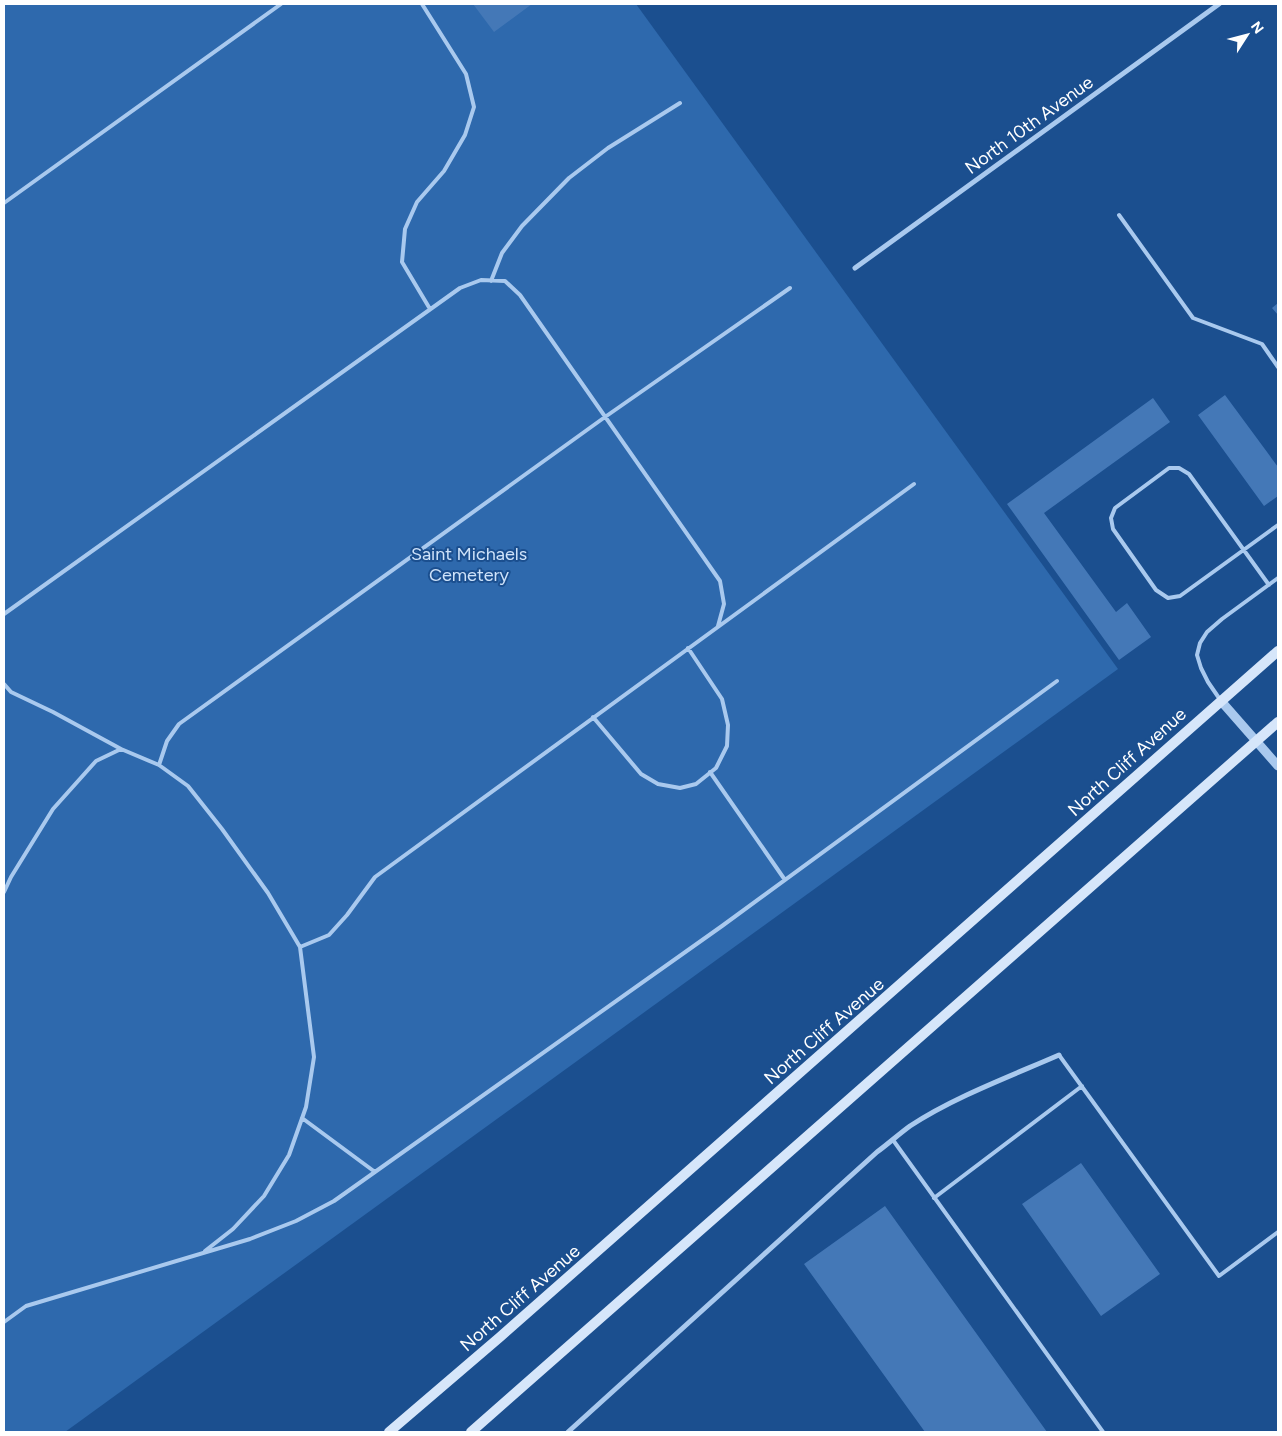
<svg xmlns="http://www.w3.org/2000/svg" width="1282" height="1436" font-family="Figtree,sans-serif">
	<style>
		.green { fill: #2e69ad }
		.building { fill: #4478b7 }
		.lines { fill: none; stroke-linecap: round; stroke-linejoin: round }
		.service { stroke: #a9c9ee; stroke-width: 4 }
		.minor { stroke: #a9c9ee; stroke-width: 5 }
		.tertiary { stroke: #a9c9ee; stroke-width: 9 }
		.secondary { stroke: #d6e6fa; stroke-width: 10 }
		.labels { text-anchor: middle; dominant-baseline: central; stroke-width: 4; stroke-linejoin: round; paint-order: stroke }
		.street-label { font-size: 18px; fill: #fff; stroke: #1b4f8f }
		.park-label { font-size: 18px; fill: #cfe3fa; stroke: #1b4f8f }
	</style>
	<rect width="100%" height="100%" fill="#1b4f8f"/>
	<path class="green" d="M 4,4 L 636,4 L 1118,669 L 65,1432 L 4,1432 Z"/>
	<path class="building" d="M 473,4 L 532,4 L 494,32 Z
		M 1278,303 L 1278,315 L 1272,308 Z
		M 1225,395 L 1278,467 L 1278,496 L 1264,506 L 1198,415 Z
		M 1153,398 L 1170,422 L 1044,513 L 1116,612 L 1127,603 L 1151,637 L 1119,660 L 1007,504 Z
		M 1081,1163 L 1160,1274 L 1101,1316 L 1022,1204 Z
		M 885,1206 L 1047,1432 L 925,1432 L 804,1264 Z"/>
	<g class="lines">
		<path class="service" d="M 422,4 L 466,74 L 474,107 L 465,135 L 444,171 L 417,202 L 405,229 L 402,262 L 430,309
			M 4,203 L 281,4
			M 1119,215 L 1193,318 L 1262,344 L 1278,367
			M 491,281 L 502,253 L 522,226 L 569,178 L 608,148 L 680,103
			M 1269,585 L 1189,474 L 1179,468 L 1169,468 L 1115,508 L 1111,518 L 1113,529 L 1156,590 L 1168,598 L 1180,596 L 1278,525
			M 4,614 L 460,288 L 481,280 L 505,281 L 520,295 L 720,581 L 724,604 L 718,626
			M 4,684 L 11,692 L 53,712 L 121,749
			M 1221,701 L 1208,682 L 1201,668 L 1197,655 L 1200,643 L 1207,632 L 1222,619 L 1278,578
			M 593,717 L 641,774 L 658,784 L 680,788 L 696,784 L 716,768 L 727,746 L 728,725 L 722,699 L 688,648
			M 159,765 L 167,741 L 179,724 L 605,417 L 790,288
			M 710,772 L 785,880
			M 4,892 L 11,877 L 53,809 L 96,761 L 121,749 L 159,765 L 188,786 L 222,829 L 268,893 L 300,947 L 314,1057 L 306,1107 L 289,1155 L 264,1196 L 233,1229 L 205,1251
			M 300,947 L 329,935 L 347,915 L 375,877 L 914,484
			M 1059,1055 L 1219,1276 L 1278,1232
			M 302,1118 L 375,1172
			M 893,1140 L 1103,1432
			M 934,1198 L 1082,1086
			M 4,1322 L 26,1306 L 250,1239 L 296,1221 L 334,1201 L 722,926 L 1057,681"/>
		<path class="minor" d="M 855,268 L 1219,4
			M 568,1432 L 877,1152 C 888,1144 899,1134 910,1126 C 954,1097 1011,1076 1059,1055"/>
		<path class="tertiary" d="M 1221,701 L 1278,766"/>
		<path class="secondary" d="M 389,1432 L 500,1337 L 1278,651
			M 471,1432 L 1278,722"/>
	</g>
	<g class="labels">
		<g class="street-label">
			<text transform="translate(1029 125) rotate(-36)">North 10th Avenue</text>
			<text transform="translate(1127 762) rotate(-42)">North Cliff Avenue</text>
			<text transform="translate(824 1031) rotate(-41)">North Cliff Avenue</text>
			<text transform="translate(520 1298) rotate(-41)">North Cliff Avenue</text>
		</g>
		<g class="park-label">
			<text x="469" y="554">Saint Michaels<tspan x="469" dy="21">Cemetery</tspan></text>
		</g>
	</g>
	<rect width="1282" height="1436" fill="none" stroke="#ffffff" stroke-width="10"/>
	<g transform="translate(1247 35) rotate(54)" stroke="#1b4f8f" stroke-width="4" paint-order="stroke">
	<path d="M0-4L9 19L0 12L-9 19Z" fill="#ffffff"/>
	<text y="-8" font-size="14" font-weight="bold" text-anchor="middle" fill="#ffffff">N</text>
	</g>
</svg>
